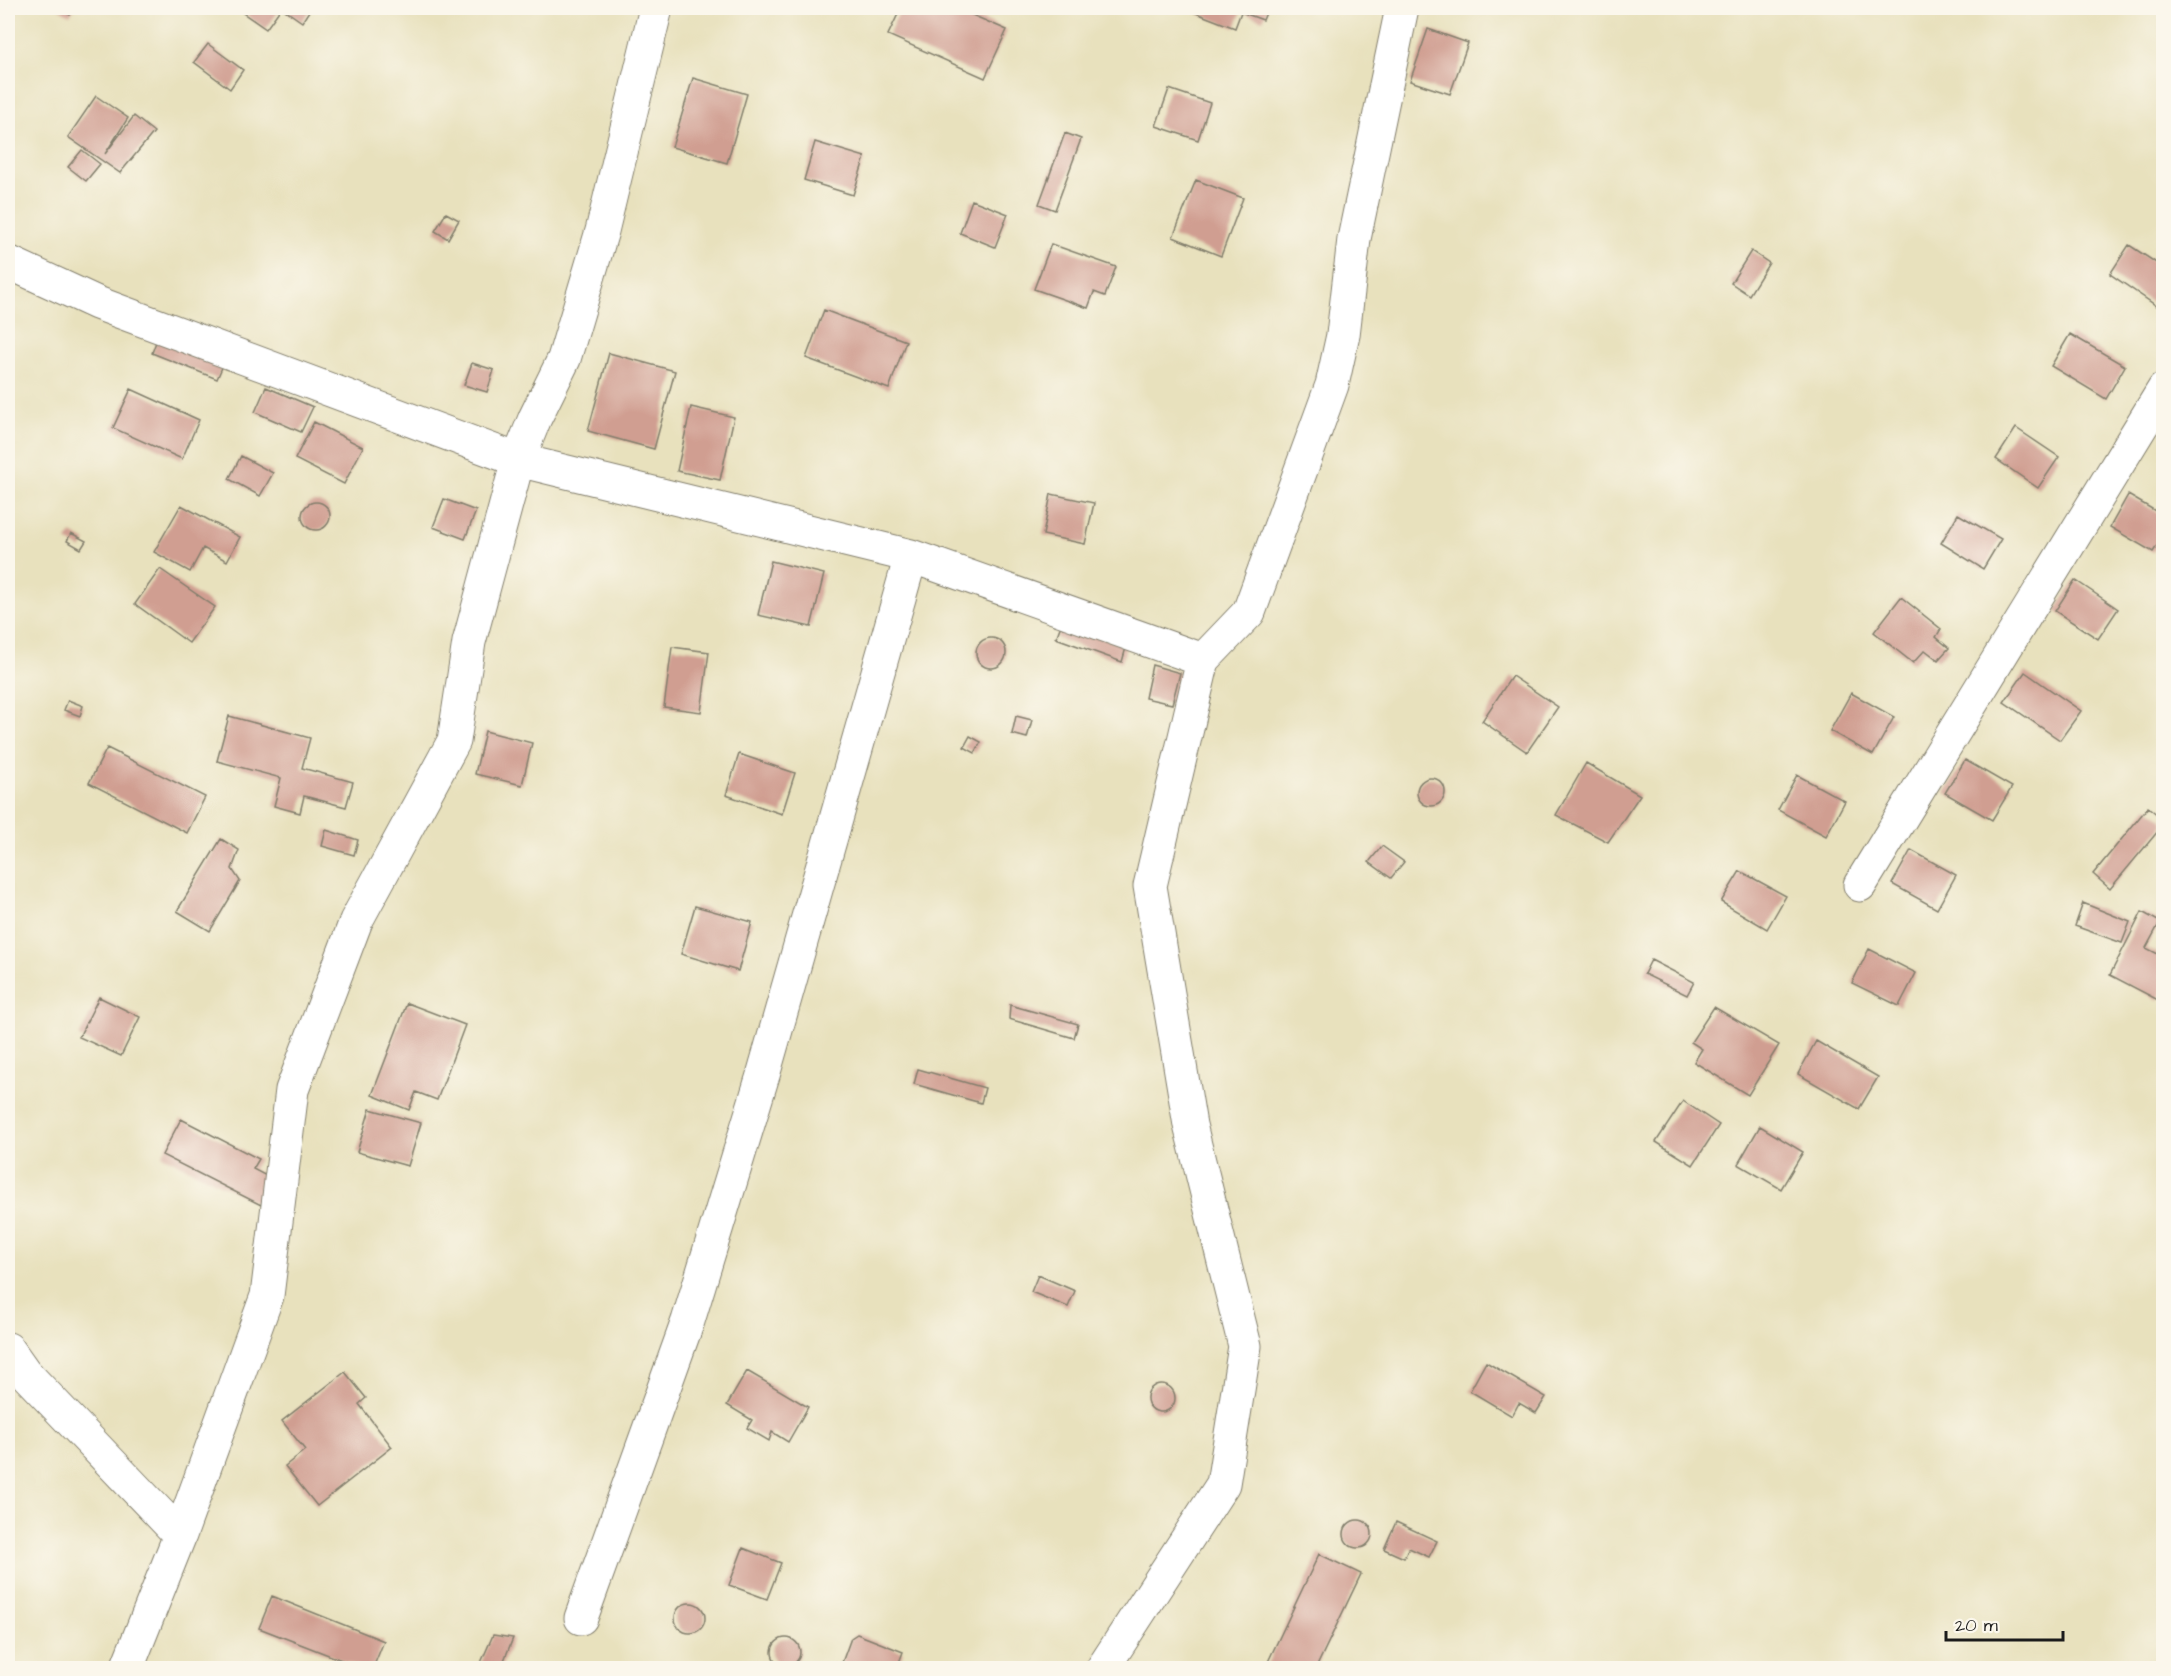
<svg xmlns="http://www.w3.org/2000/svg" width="2171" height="1676" font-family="'Architects Daughter',sans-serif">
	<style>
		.building { fill: #d09e91 }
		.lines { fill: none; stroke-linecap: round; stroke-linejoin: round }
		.minor-casing { stroke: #827e6c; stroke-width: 35 }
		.minor { stroke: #fff; stroke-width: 33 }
	</style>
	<rect width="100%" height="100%" fill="#fbf7ec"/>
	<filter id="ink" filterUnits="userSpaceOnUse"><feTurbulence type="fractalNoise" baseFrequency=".0167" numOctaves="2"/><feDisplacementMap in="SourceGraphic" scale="12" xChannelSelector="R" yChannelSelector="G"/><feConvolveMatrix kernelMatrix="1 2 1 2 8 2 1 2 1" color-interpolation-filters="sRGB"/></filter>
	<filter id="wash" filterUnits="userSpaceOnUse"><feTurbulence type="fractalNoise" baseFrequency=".008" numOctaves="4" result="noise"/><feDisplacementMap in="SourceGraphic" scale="24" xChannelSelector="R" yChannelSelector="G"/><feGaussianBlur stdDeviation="1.35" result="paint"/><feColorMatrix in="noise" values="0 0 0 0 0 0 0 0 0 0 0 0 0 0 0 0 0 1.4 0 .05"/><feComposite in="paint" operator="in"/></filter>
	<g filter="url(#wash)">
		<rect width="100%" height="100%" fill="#e8e1bd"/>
		<g id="blocks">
			<path class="building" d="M 58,8 L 75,8 L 70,15 Z
				M 247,8 L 281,8 L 266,29 L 243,13 Z
				M 282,8 L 311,8 L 302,22 Z
				M 901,8 L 956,8 L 1007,30 L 985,78 L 888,35 Z
				M 1183,8 L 1268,8 L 1263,20 L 1241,12 L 1235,28 Z
				M 1428,29 L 1468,43 L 1450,94 L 1410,81 Z
				M 208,44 L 243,70 L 230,89 L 194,62 Z
				M 693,78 L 747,94 L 727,163 L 672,147 Z
				M 1169,89 L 1210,103 L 1198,140 L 1156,126 Z
				M 96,96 L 128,118 L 105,154 L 134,116 L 154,132 L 120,173 L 68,137 Z
				M 1065,133 L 1081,139 L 1055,210 L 1039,204 Z
				M 815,142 L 865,157 L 853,195 L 804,180 Z
				M 82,150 L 100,164 L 86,181 L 68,167 Z
				M 1196,180 L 1243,198 L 1221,256 L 1173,237 Z
				M 972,200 L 1008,214 L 995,247 L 960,233 Z
				M 446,213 L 459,220 L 448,239 L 435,231 Z
				M 1051,244 L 1116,267 L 1105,296 L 1094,292 L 1088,308 L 1034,289 Z
				M 2129,245 L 2164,268 L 2164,311 L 2110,274 Z
				M 1751,251 L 1769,263 L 1749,295 L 1731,283 Z
				M 824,310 L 906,341 L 889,389 L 806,358 Z
				M 2070,334 L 2125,366 L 2106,399 L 2051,366 Z
				M 157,339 L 223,365 L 217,379 L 152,353 Z
				M 609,353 L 675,371 L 654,449 L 588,431 Z
				M 472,363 L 494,370 L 487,392 L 464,385 Z
				M 266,387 L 313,407 L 301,432 L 255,412 Z
				M 131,389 L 199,420 L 182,459 L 113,428 Z
				M 691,407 L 734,417 L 720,480 L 677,471 Z
				M 314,422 L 363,447 L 344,484 L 295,459 Z
				M 2016,428 L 2059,457 L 2038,488 L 1996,459 Z
				M 241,456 L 273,473 L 260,496 L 229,479 Z
				M 1051,494 L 1094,503 L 1085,544 L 1043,535 Z
				M 2128,495 L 2164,516 L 2164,535 L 2153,552 L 2110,527 Z
				M 444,499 L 476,511 L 465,539 L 433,527 Z
				M302 516a14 14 0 1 1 28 0a14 14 0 1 1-28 0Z
				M 181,505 L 240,537 L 227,561 L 203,548 L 190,572 L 154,552 Z
				M 1958,514 L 2001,539 L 1983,569 L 1941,543 Z
				M 71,533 L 86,541 L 81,549 L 67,541 Z
				M 771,561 L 824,574 L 811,627 L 758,615 Z
				M 160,569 L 215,607 L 189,643 L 135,604 Z
				M 2075,580 L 2118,609 L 2098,639 L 2055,611 Z
				M 1901,597 L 1941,629 L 1936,637 L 1949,648 L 1938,660 L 1925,650 L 1913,663 L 1874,632 Z
				M 1061,625 L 1127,644 L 1122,662 L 1056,638 Z
				M976 653a15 15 0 1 1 30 0a15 15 0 1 1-30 0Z
				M 672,647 L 709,652 L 701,712 L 664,707 Z
				M 1152,665 L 1180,673 L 1172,704 L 1145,698 Z
				M 2025,672 L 2081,711 L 2060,740 L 2004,702 Z
				M 1512,676 L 1558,707 L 1527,752 L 1482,721 Z
				M 1851,693 L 1894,717 L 1873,755 L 1830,731 Z
				M 68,700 L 83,706 L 80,716 L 64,710 Z
				M 229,716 L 310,738 L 302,768 L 353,782 L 346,807 L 304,796 L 300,813 L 274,806 L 281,778 L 217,761 Z
				M 1016,716 L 1032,720 L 1027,738 L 1012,734 Z
				M 485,731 L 532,743 L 522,785 L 475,774 Z
				M 970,736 L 981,742 L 975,753 L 964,747 Z
				M 107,748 L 205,797 L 187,833 L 89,783 Z
				M 739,754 L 795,773 L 782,814 L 726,795 Z
				M 1965,760 L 2012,787 L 1992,820 L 1945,793 Z
				M 1586,763 L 1640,795 L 1608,842 L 1556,815 Z
				M 1797,775 L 1845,801 L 1826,836 L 1778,810 Z
				M1417 792a14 14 0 1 1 28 0a14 14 0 1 1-28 0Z
				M 2148,807 L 2164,820 L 2164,824 L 2110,889 L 2093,874 Z
				M 326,830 L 358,840 L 354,855 L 322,846 Z
				M 221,839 L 239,850 L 232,869 L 240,881 L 210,931 L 177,911 Z
				M 1382,846 L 1404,862 L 1391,878 L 1369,862 Z
				M 1911,850 L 1956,875 L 1937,909 L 1892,884 Z
				M 1740,871 L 1786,896 L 1767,929 L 1721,902 Z
				M 2083,903 L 2130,922 L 2122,943 L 2075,926 Z
				M 695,906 L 752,922 L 738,971 L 681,954 Z
				M 2142,912 L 2160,922 L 2146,948 L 2164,957 L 2164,989 L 2158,1000 L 2110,975 Z
				M 1869,949 L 1916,973 L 1899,1006 L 1852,983 Z
				M 1651,960 L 1694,982 L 1687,995 L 1644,974 Z
				M 99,997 L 140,1017 L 121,1056 L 79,1037 Z
				M 407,1003 L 465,1025 L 437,1100 L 416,1092 L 409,1110 L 372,1095 Z
				M 1010,1005 L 1078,1024 L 1074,1038 L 1009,1019 Z
				M 1714,1007 L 1779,1045 L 1748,1095 L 1694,1062 L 1702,1049 L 1691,1042 Z
				M 1816,1041 L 1878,1077 L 1859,1109 L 1798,1074 Z
				M 918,1069 L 985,1088 L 981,1103 L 914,1084 Z
				M 1683,1101 L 1719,1125 L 1693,1165 L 1656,1142 Z
				M 370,1109 L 421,1123 L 408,1166 L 357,1152 Z
				M 181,1119 L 259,1159 L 253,1169 L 274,1180 L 261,1205 L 162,1155 Z
				M 1760,1126 L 1803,1152 L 1781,1189 L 1738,1164 Z
				M 1038,1275 L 1075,1291 L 1068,1307 L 1031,1292 Z
				M 1486,1362 L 1546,1397 L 1536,1413 L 1519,1403 L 1512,1416 L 1470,1391 Z
				M 747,1371 L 808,1407 L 788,1442 L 772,1432 L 769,1441 L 747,1428 L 752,1420 L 727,1405 Z
				M 345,1372 L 366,1398 L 359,1404 L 392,1447 L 317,1506 L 285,1466 L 305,1450 L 282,1421 Z
				M1147 1398a14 14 0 1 1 28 0a14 14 0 1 1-28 0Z
				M1344 1534a14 14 0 1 1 28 0a14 14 0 1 1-28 0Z
				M 1396,1522 L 1437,1541 L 1429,1557 L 1409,1548 L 1404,1558 L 1384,1549 Z
				M 743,1548 L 781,1563 L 767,1599 L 729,1585 Z
				M 1319,1554 L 1361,1574 L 1316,1668 L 1271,1668 L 1266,1666 Z
				M 272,1596 L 384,1641 L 373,1668 L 362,1668 L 259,1628 Z
				M675 1618a15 15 0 1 1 30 0a15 15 0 1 1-30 0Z
				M 857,1634 L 903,1652 L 897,1668 L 840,1668 L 851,1638 Z
				M 493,1635 L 513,1638 L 501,1668 L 490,1668 L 480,1665 Z
				M772 1652a14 14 0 1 1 28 0a14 14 0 1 1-28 0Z"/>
		</g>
	</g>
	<g filter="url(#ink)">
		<use href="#blocks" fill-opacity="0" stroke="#827e6c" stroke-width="1.5"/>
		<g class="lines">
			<defs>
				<path id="minor" d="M 8,262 L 97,303 L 518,460 L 911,556 L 1203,660
					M 1860,885 L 2164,389
					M 8,1349 L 25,1373 L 180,1535
					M 581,1618 L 688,1321 L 764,1072 L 911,556
					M 127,1668 L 180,1535 L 267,1296 L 292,1090 L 356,921 L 454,741 L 469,642 L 518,460 L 535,418 L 564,359 L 602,231 L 656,8
					M 1103,1668 L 1223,1484 L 1245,1346 L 1190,1125 L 1150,886 L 1203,660 L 1249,612 L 1332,385 L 1343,335 L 1354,239 L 1402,8"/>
			</defs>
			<use href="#minor" class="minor-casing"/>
			<use href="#minor" class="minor"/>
		</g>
	</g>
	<rect width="2171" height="1676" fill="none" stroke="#fbf7ec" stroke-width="30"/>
	<path d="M1946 1631v9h117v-9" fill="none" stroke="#1c1c1c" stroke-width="3"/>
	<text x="1955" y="1631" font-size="18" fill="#1c1c1c" stroke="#fbf7ec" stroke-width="4.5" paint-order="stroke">20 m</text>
</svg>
